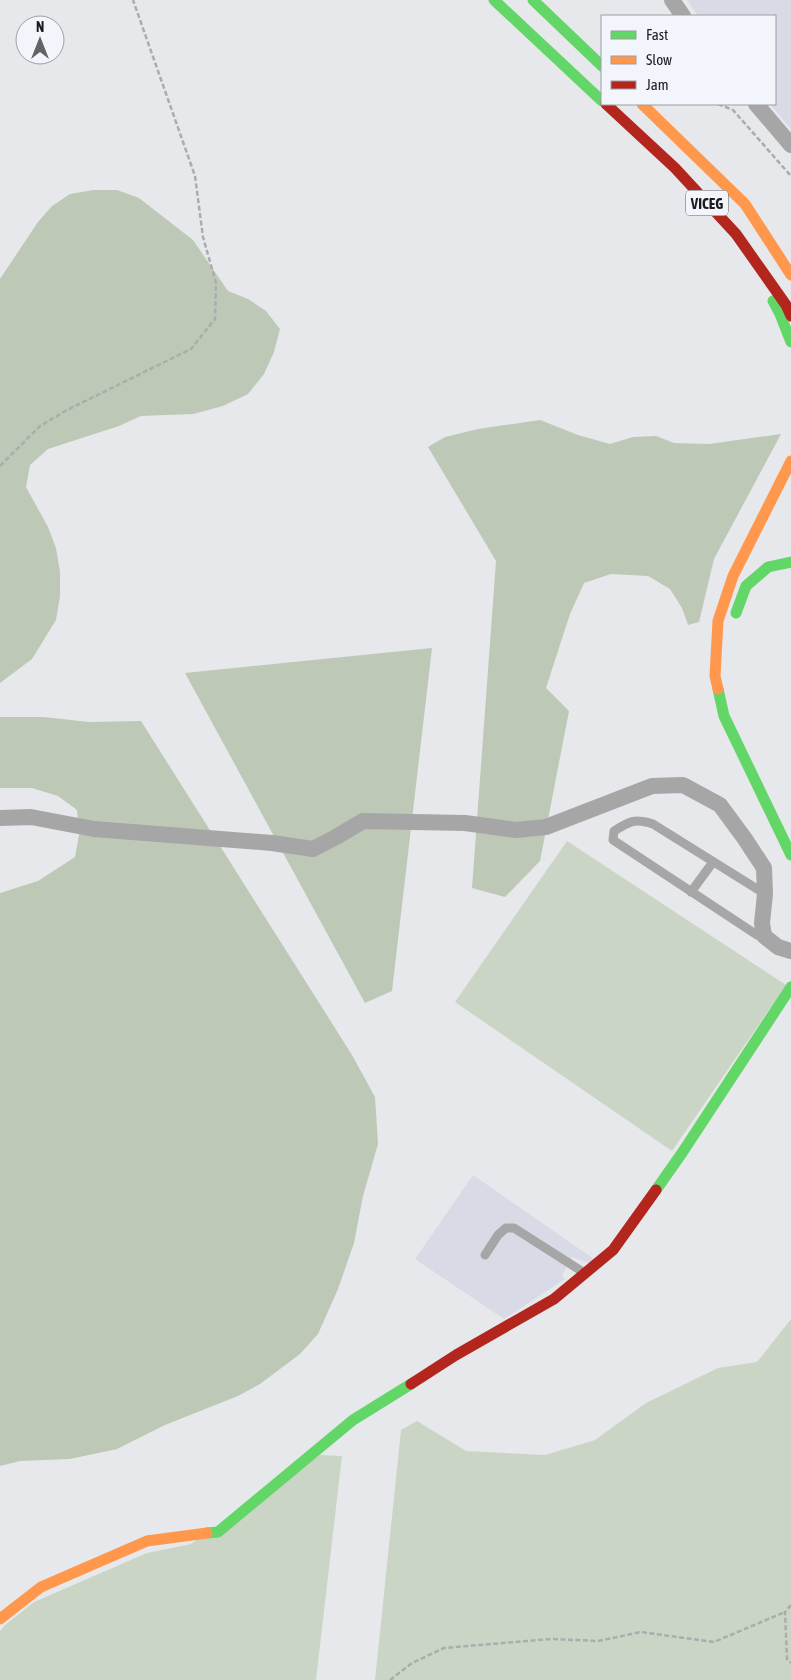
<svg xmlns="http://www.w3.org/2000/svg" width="791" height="1680" font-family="'Asap Condensed',sans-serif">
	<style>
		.built { fill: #d8dbe5 }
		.green { fill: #cbd5c6 }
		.forest { fill: #bdc9b6 }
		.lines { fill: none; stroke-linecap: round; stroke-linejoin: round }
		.path { stroke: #acacad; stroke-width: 2.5; stroke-dasharray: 5 2.5; stroke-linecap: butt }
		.lane { stroke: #a6a6a6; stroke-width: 9 }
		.street { stroke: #a6a6a6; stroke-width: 16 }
		.fast { stroke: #63d668; stroke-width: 11 }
		.slow { stroke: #ff974d; stroke-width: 11 }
		.jam { stroke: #b3261e; stroke-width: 11 }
		.labels { text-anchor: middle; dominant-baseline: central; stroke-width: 4; stroke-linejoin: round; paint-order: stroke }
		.shield { fill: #f3f5fc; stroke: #5b5c60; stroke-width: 1 }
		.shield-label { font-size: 15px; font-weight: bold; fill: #1a1b1d }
	</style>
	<rect width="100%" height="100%" fill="#e7e8ec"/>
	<path class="built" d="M 687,0 L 791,0 L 791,129 L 770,104 L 775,104 L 775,16 L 698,16 Z
		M 473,1175 L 594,1259 L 589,1263 L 572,1257 L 562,1275 L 565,1279 L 504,1319 L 415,1259 Z"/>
	<path class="green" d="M 567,841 L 786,985 L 672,1151 L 455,1002 Z
		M 791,1319 L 791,1680 L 375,1680 L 401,1430 L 417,1421 L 466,1451 L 545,1455 L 595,1440 L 646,1403 L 718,1368 L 757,1362 Z
		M 320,1455 L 342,1456 L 316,1680 L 0,1680 L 0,1631 L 5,1625 L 34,1602 L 147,1553 L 191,1544 Z"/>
	<path class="forest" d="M 93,190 L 117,190 L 139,198 L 193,240 L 228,291 L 248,299 L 266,311 L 280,329 L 274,352 L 264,374 L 248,394 L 223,406 L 193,414 L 141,416 L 119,426 L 48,449 L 30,465 L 26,487 L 48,527 L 56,548 L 60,572 L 60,596 L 56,620 L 32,659 L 0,683 L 0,279 L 38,222 L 52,206 L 70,194 Z
		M 540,420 L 578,435 L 610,444 L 633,437 L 656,436 L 674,443 L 709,444 L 781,434 L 714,559 L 699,622 L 688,625 L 682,608 L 670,589 L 648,576 L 611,574 L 584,583 L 570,614 L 546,688 L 569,711 L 540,861 L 505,897 L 472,888 L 496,561 L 428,447 L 445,437 L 478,429 Z
		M 432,648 L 392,991 L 365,1003 L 185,673 Z
		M 0,717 L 44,717 L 89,722 L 141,721 L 352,1055 L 375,1097 L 378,1144 L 363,1196 L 354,1243 L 338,1289 L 318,1334 L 300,1354 L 260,1384 L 238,1396 L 165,1425 L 117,1449 L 70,1459 L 20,1461 L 0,1466 L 0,893 L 38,881 L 75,857 L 79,835 L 77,810 L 58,796 L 32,788 L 0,788 Z"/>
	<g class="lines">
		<path class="path" d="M 718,104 L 733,110 L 791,176
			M 0,466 L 40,426 L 67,410 L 191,349 L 215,319 L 216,283 L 203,237 L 195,176 L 133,0
			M 791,1605 L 785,1612 L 787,1659 L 791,1663
			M 390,1680 L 412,1663 L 444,1648 L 551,1639 L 598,1641 L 641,1632 L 714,1642 L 785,1612"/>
		<path class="lane" d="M 691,892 L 713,862
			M 764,936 L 757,935 L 613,840 L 614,831 C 630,821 635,818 653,824 L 765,894
			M 485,1255 L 498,1235 L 506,1228 L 514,1228 L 583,1272"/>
		<path class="street" d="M 672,0 L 683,16
			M 756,104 L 791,145
			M 0,818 L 31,817 L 94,829 L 272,843 L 313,849 L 336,837 L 363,821 L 465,823 L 516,830 L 546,827 L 652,786 L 683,785 L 720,805 L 745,839 L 764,868 L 765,894 L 762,923 L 764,936 L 778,947 L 791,951"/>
		<path class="fast" d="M 494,0 L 602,101
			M 533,0 L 602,66
			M 773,301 L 780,314 L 791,342
			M 736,613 L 746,586 L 768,567 L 791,562
			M 718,689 L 724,716 L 791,855
			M 656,1190 L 682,1153 L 791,987
			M 207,1533 L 218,1532 L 353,1420 L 411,1384"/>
		<path class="slow" d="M 642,104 L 745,204 L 791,275
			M 718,689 L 715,676 L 718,621 L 733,576 L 791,461
			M 0,1619 L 41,1587 L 147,1541 L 207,1533"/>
		<path class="jam" d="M 606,104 L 675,168 L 736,234 L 786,305 L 791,316
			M 411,1384 L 456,1355 L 554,1299 L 613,1250 L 656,1190"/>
	</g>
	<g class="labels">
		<rect class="shield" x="686" y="190.5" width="42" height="25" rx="4"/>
		<g class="shield-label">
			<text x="707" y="203">VICEG</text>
		</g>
	</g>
	<rect x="601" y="15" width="175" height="90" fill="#f3f5fc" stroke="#9c9ea3"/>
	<rect x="611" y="31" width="25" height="8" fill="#63d668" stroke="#9c9ea3"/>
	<text x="646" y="40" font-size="15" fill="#1a1b1d">Fast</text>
	<rect x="611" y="56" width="25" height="8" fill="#ff974d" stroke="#9c9ea3"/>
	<text x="646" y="65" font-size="15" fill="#1a1b1d">Slow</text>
	<rect x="611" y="81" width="25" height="8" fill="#b3261e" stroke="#9c9ea3"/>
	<text x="646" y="90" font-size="15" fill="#1a1b1d">Jam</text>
	<g transform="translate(40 40)"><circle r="24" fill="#f3f5fc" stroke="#9c9ea3"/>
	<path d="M0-4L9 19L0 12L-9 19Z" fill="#626365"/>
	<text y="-8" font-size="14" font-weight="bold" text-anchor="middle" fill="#1a1b1d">N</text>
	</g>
</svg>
